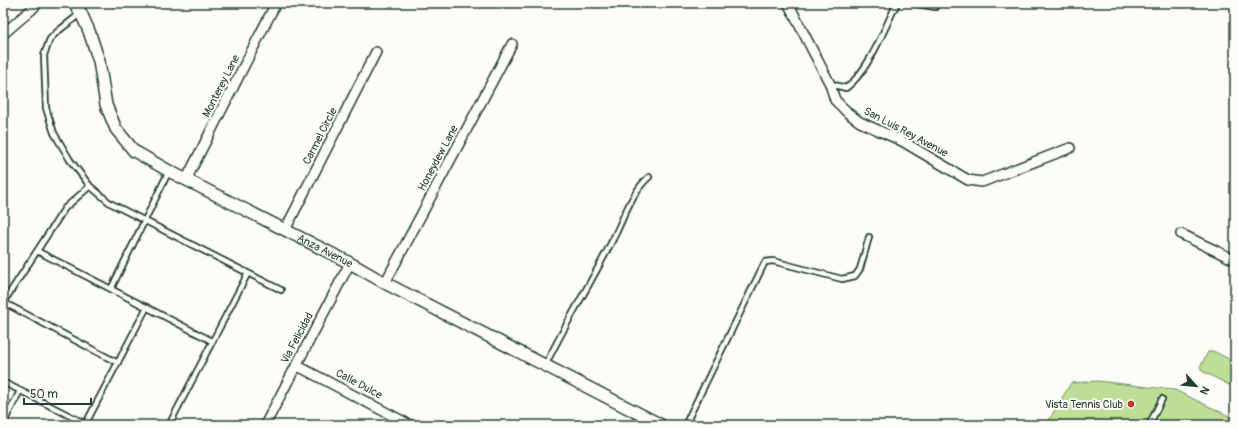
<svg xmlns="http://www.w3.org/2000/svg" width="1238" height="428" font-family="Pangolin,sans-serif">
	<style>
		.green { fill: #bede96; stroke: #6e8e65 }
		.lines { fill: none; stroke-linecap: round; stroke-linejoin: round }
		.service-casing { stroke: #1f3d34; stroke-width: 8 }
		.minor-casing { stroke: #1f3d34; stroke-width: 12 }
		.tertiary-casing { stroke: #1f3d34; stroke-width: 14 }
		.service { stroke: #fdfcf7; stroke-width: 4.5 }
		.minor { stroke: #fdfcf7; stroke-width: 9 }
		.tertiary { stroke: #fdfcf7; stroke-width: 11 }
		.poi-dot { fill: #c8321e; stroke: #fdfcf7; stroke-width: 1.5 }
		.labels { text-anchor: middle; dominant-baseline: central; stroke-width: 4; stroke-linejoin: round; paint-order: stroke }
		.street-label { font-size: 11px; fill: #1f3d34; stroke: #fdfcf7 }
		.poi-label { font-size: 11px; fill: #1f3d34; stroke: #fdfcf7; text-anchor: end }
	</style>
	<rect width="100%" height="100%" fill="#fdfcf7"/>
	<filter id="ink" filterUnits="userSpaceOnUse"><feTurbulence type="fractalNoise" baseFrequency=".025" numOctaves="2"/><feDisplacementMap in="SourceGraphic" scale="8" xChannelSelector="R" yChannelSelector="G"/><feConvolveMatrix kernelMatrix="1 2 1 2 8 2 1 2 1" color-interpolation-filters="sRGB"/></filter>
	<g filter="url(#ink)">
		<path class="green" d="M 1213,351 L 1235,362 L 1235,388 L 1202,371 L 1200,367 L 1208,352 Z
			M 1097,381 L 1175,390 L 1235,419 L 1235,425 L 1046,425 L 1071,383 Z"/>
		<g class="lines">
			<defs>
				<path id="service" d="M 912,3 L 935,7
					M 81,13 L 57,32 L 50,39 L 44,55 L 46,108 L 54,133 L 70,160 L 90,186 L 110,203 L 281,290
					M 830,84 L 846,88 C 869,71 884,29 897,3
					M 37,251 L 212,341
					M 111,289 L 169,171
					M 3,302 L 118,363
					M 3,303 L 65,208 L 90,186
					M 545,366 C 565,324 590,285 611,243 C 622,223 631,192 649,177
					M 3,382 L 86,424
					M 3,424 L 20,391
					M 85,425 L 147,307
					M 169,425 L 248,273
					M 685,425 L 765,262 L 773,261 L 842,279 L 855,276 L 860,269 L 869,237
					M 1149,425 L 1162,399"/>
				<path id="minor" d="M 788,3 L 830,84 L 835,100 L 848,113 L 860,122 L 902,141 L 968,180 L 982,182 L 1070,148
					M 3,34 L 31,10 L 38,3
					M 186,180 L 276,3
					M 285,230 L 376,52
					M 1181,234 L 1235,260
					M 385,283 L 512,44
					M 296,365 L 410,425
					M 265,425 L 350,263"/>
				<g id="tertiary">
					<path id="s1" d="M 74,3 L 81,13 L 89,31 L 99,61 L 106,105 L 116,129 L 134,151 L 169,171 L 350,263 L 385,283 L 661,425"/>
				</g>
			</defs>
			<use href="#service" class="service-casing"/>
			<use href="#minor" class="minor-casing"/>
			<use href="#tertiary" class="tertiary-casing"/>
			<use href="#service" class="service"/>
			<use href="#minor" class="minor"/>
			<use href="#tertiary" class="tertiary"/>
		</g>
	</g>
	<circle class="poi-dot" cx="1131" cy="404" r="4"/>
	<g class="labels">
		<g class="street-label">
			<text transform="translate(221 86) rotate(-63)">Monterey Lane</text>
			<text transform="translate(906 132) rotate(28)">San Luis Rey Avenue</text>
			<text transform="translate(320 136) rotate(-63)">Carmel Circle</text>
			<text transform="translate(438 158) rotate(-62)">Honeydew Lane</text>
			<text stroke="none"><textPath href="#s1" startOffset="378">Anza Avenue</textPath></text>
			<text transform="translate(297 338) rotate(-62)">Via Felicidad</text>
			<text transform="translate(359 384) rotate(28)">Calle Dulce</text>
		</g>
		<g class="poi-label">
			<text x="1123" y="404">Vista Tennis Club</text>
		</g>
	</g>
	<rect width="1238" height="428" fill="none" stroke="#fdfcf7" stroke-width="16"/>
	<rect x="8" y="8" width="1222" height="412" fill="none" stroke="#1f3d34" stroke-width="1.5" filter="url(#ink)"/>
	<g transform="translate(1196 386) rotate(117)" stroke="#fdfcf7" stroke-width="3" paint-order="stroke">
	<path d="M0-3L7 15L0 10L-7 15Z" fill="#1f3d34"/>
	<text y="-6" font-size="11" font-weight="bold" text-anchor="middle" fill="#1f3d34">N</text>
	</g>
	<path d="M24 398v6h67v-6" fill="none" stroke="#1f3d34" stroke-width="2"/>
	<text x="30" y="398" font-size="12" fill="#1f3d34" stroke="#fdfcf7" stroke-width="3" paint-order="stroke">50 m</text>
</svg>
